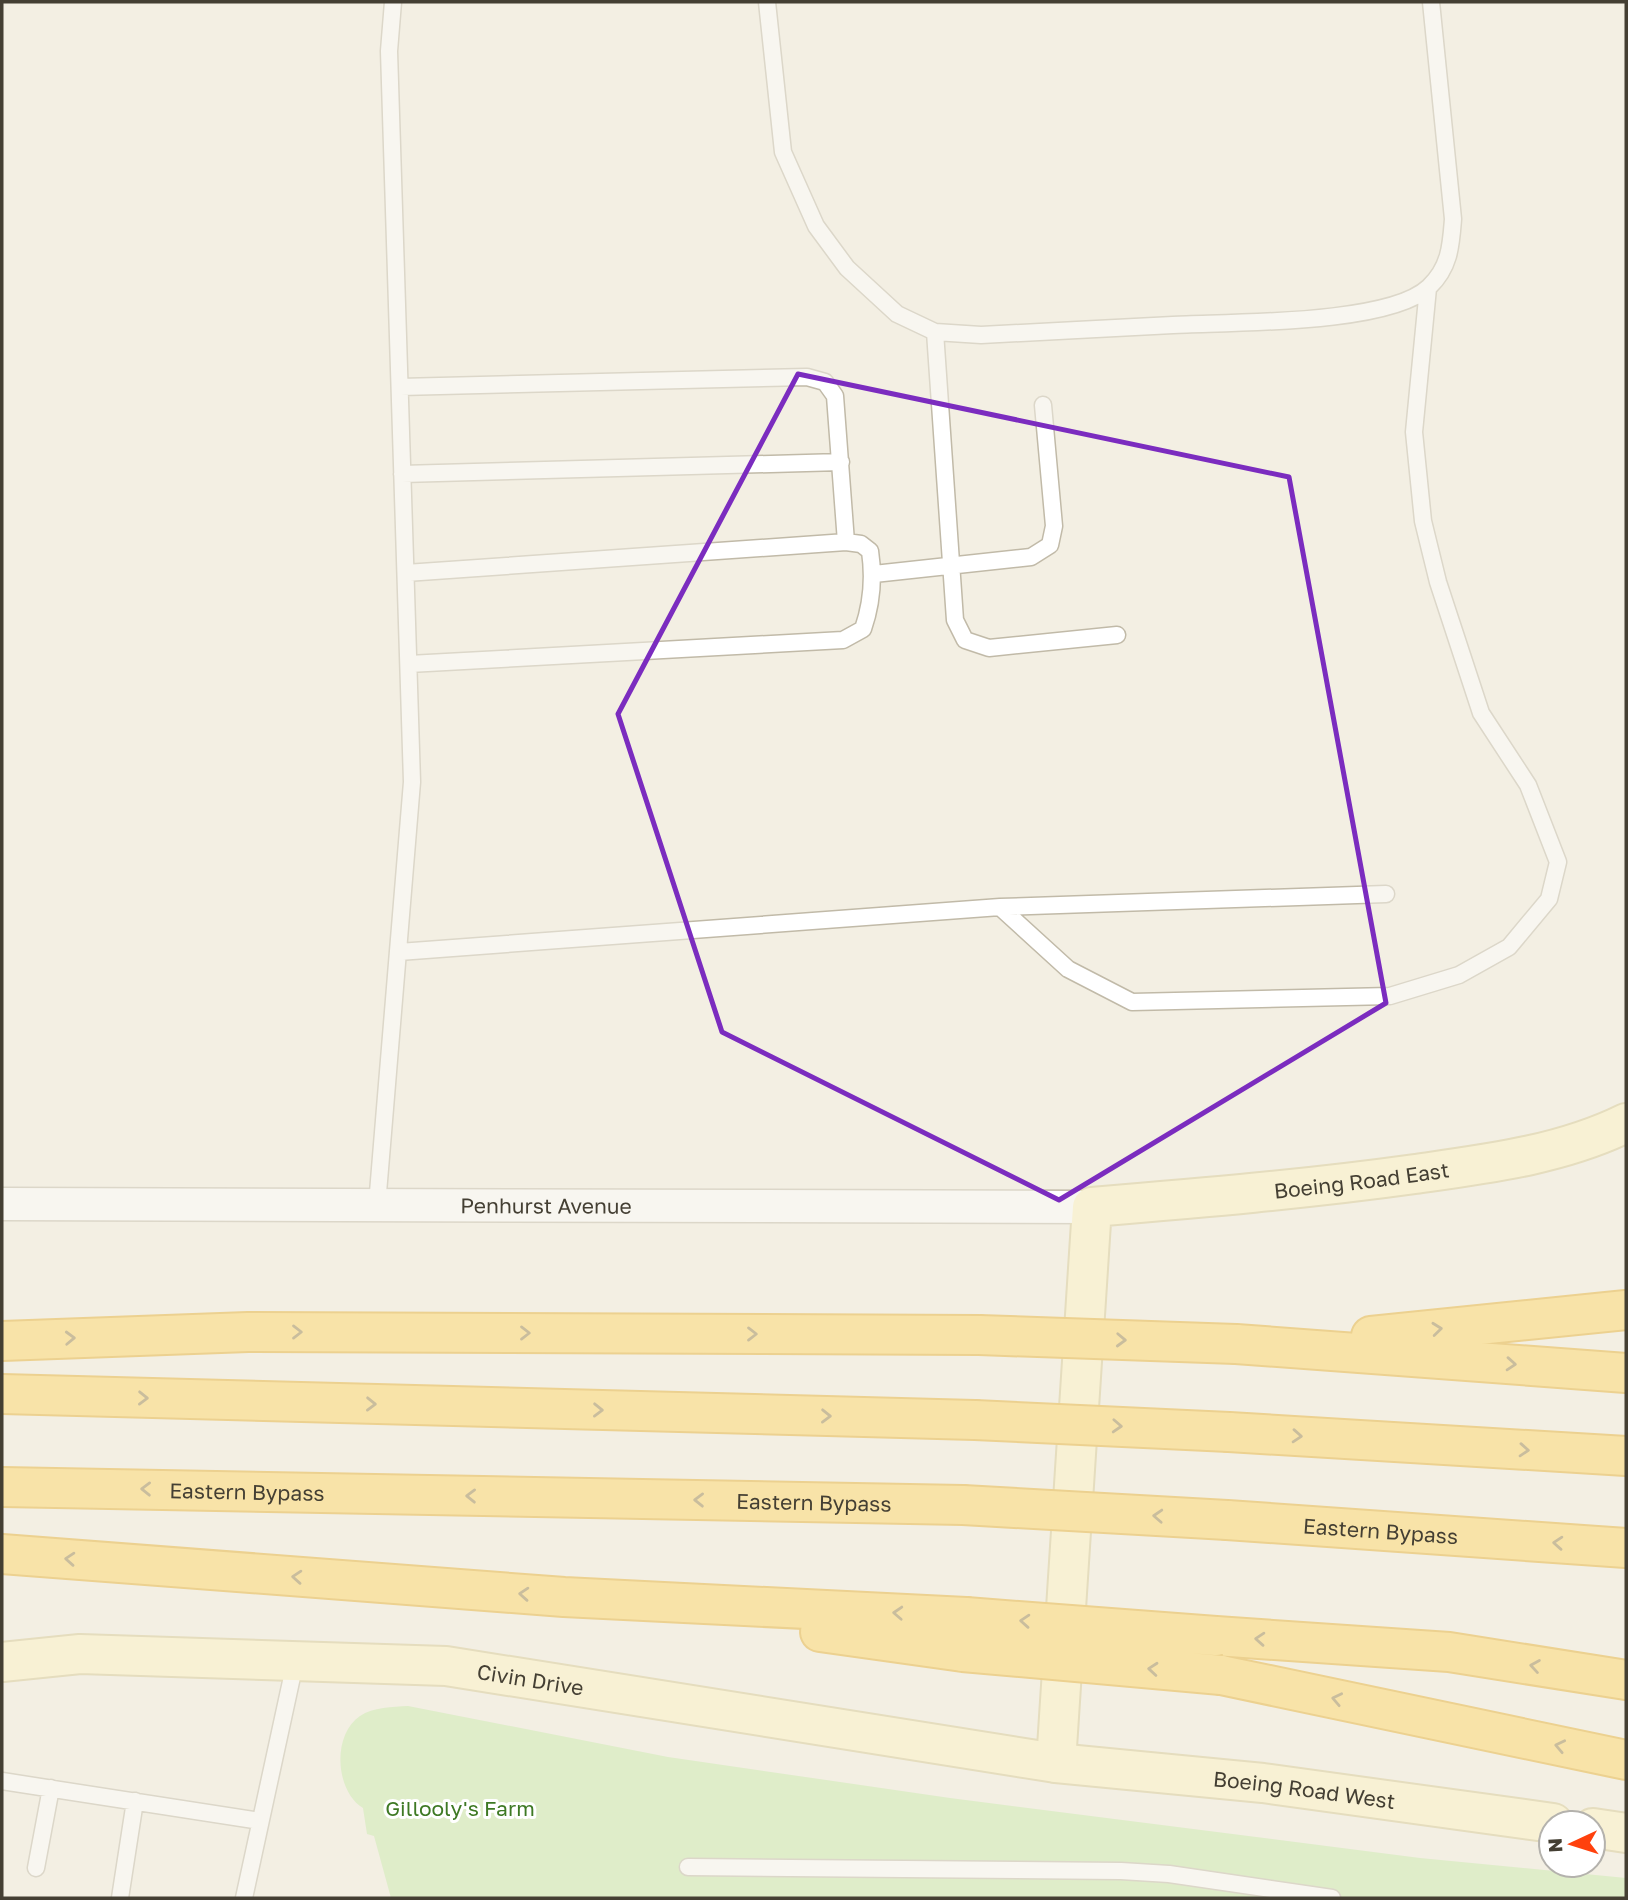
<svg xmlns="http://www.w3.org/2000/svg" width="1628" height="1900" font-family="'Golos Text',sans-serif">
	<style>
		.green { fill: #c8eaa9 }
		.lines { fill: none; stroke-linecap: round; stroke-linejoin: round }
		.lane-casing { stroke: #c1baa8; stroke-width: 19 }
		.street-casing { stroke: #c1baa8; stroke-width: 35 }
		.secondary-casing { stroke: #d5c790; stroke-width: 42 }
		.highway-casing { stroke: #e5ad2a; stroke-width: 42 }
		.lane { stroke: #fff; stroke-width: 16 }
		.street { stroke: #fff; stroke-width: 32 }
		.secondary { stroke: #fff4c0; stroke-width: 38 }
		.highway { stroke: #ffd561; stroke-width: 38 }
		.highway-bridge-casing { stroke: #e5ad2a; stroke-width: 42; stroke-linecap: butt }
		.highway-bridge { stroke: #ffd561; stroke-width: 38 }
		.oneway { stroke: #988248 }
		.marked { fill: none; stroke: #7b2cbf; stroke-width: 5; stroke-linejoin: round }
		.labels { text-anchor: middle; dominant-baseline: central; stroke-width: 6; stroke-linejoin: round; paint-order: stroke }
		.street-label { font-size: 21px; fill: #443f33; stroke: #fff }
		.park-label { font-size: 21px; fill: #3e7924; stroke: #fff }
	</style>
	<rect width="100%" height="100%" fill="#f3efe3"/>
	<path class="green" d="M 408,1706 L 668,1757 L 950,1798 L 1420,1858 L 1626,1878 L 1626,1898 L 391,1898 L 374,1836 L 367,1834 L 363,1808 C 336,1792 331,1736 360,1716 C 373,1707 393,1707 408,1706 Z"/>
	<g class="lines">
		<defs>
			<path id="lane" d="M 767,2 L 783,152 L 816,226 L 847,268 L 897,314 L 935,332 L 981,335 C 1045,332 1109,328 1173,325 C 1230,322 1389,325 1429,287 C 1450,267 1451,245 1453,219 L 1431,2
				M 935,332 L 955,620 L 965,640 L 989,648 L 1117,635
				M 400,387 L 807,377 L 825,382 L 835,396 L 846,542
				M 402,474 L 841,462
				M 406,573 L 846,542 L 861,544 L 870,551 C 874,578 872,603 863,629 L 843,640 L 409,664
				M 874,574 L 1031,557 L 1050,545 L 1054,526 L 1043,405
				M 1000,907 L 1068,969 L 1132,1002 L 1390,996 L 1459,975 L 1509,947 L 1549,899 L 1558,862 L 1528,785 L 1481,713 L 1438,582 L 1423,521 L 1414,432 L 1428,288
				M 399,952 L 1000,907 L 1386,894
				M 377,1205 L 412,782 L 389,51 L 393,2
				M 2,1781 L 260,1821
				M 688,1867 L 1121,1871 L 1169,1874 L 1332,1898
				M 36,1868 L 51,1788
				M 120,1898 L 135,1801
				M 244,1898 L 295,1663"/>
			<g id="street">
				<path id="s1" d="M 2,1204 L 1092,1207"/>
			</g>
			<g id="secondary">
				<path id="s2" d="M 2,1662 L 80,1654 L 446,1666 L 1056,1763 L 1263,1783 L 1553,1823"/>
				<path id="s3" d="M 1056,1763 L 1092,1207 C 1200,1198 1307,1189 1415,1174 C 1486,1164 1561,1155 1626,1123"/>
				<path d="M 1593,1828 L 1626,1833"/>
			</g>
			<g id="highway">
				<path d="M 1371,1336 L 1626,1310"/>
				<path d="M 2,1341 L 248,1332 L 979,1335"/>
				<path d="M 1236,1344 L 1626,1373"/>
				<path d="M 2,1394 L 975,1420"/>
				<path d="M 1229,1432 L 1626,1456"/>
				<path id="s4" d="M 2,1487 L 963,1505"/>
				<path id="s5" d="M 1227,1520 L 1626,1548"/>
				<path d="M 2,1554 L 564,1597 L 966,1617"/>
				<path d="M 820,1632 L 963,1652"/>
				<path d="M 1216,1636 L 1449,1652 L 1626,1680"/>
				<path d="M 1221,1675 L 1626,1760"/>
			</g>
		</defs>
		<use href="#lane" class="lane-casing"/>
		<use href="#street" class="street-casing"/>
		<use href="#secondary" class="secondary-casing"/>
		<use href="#highway" class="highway-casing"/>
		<use href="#lane" class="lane"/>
		<use href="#street" class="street"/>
		<use href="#secondary" class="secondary"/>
		<use href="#highway" class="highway"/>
		<defs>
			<path id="highway-bridge" d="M 979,1335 L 1236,1344
				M 975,1420 L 1229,1432
				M 963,1505 L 1227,1520
				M 966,1617 L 1216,1636
				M 963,1652 L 1221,1675"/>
		</defs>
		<use href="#highway-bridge" class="highway-bridge-casing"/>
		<use href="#highway-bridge" class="highway-bridge"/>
	</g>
	<defs><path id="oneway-chevron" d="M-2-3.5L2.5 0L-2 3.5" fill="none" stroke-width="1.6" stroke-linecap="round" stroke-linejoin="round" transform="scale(1.75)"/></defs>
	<g class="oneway">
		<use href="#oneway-chevron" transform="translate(1437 1329) rotate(-6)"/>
		<use href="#oneway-chevron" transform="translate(297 1332)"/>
		<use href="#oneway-chevron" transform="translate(525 1333)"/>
		<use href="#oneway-chevron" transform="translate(752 1334)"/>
		<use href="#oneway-chevron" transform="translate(70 1338) rotate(-2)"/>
		<use href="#oneway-chevron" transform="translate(1121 1340) rotate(2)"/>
		<use href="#oneway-chevron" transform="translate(1511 1364) rotate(4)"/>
		<use href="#oneway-chevron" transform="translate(143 1398) rotate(1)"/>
		<use href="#oneway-chevron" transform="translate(371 1404) rotate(1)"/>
		<use href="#oneway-chevron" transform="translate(598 1410) rotate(1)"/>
		<use href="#oneway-chevron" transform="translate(826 1416) rotate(1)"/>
		<use href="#oneway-chevron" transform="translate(1117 1426) rotate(3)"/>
		<use href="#oneway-chevron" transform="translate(1297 1436) rotate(4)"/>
		<use href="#oneway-chevron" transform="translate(1524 1450) rotate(4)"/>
		<use href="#oneway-chevron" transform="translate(146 1489) rotate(-179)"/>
		<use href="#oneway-chevron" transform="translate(471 1496) rotate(-179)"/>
		<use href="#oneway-chevron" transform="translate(699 1500) rotate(-179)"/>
		<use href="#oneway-chevron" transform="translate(1158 1516) rotate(-177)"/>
		<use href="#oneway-chevron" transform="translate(1558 1543) rotate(-176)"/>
		<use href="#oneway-chevron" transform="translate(70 1559) rotate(-176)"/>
		<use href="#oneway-chevron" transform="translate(297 1577) rotate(-176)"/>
		<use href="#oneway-chevron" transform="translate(524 1594) rotate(-176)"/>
		<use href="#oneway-chevron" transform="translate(898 1613) rotate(-177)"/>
		<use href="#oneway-chevron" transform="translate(1025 1621) rotate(-176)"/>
		<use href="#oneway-chevron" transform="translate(1260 1639) rotate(-176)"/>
		<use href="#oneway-chevron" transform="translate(1535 1666) rotate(-171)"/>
		<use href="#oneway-chevron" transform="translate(1153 1669) rotate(-175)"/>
		<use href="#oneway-chevron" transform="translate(1337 1699) rotate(-168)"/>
		<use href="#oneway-chevron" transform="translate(1560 1746) rotate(-168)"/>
	</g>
	<path d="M0 0H1628V1900H0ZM 798,374 L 1289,477 L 1386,1003 L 1059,1200 L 722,1032 L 618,714 Z" fill="#f3efe3" fill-opacity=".55" fill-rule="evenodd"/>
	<path class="marked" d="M 798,374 L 1289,477 L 1386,1003 L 1059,1200 L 722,1032 L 618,714 Z"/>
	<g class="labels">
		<g class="street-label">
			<text stroke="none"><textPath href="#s3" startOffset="828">Boeing Road East</textPath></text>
			<text stroke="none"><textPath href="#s1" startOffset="544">Penhurst Avenue</textPath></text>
			<text stroke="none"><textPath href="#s4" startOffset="245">Eastern Bypass</textPath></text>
			<text stroke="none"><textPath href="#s4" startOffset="812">Eastern Bypass</textPath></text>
			<text stroke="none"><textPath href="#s5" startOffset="154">Eastern Bypass</textPath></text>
			<text stroke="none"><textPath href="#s2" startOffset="530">Civin Drive</textPath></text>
			<text stroke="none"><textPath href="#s2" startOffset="1312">Boeing Road West</textPath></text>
		</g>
		<g class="park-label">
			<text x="460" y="1808">Gillooly's Farm</text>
		</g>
	</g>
	<rect width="1628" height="1900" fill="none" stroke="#443f33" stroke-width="7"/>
	<g transform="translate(1572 1844) rotate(266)"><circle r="33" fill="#ffffff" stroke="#b4b2ad" stroke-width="2"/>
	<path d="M0-5L12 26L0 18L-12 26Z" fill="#ff410d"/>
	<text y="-10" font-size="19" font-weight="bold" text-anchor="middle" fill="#443f33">N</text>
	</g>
</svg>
